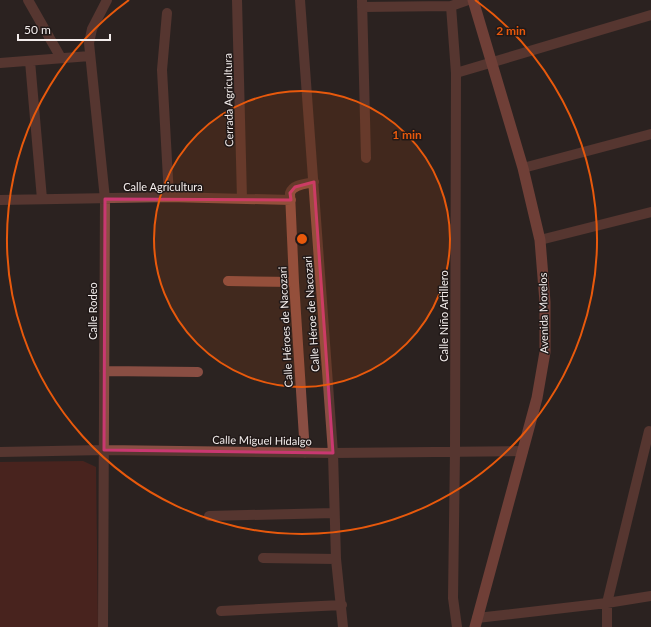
<svg xmlns="http://www.w3.org/2000/svg" width="651" height="627" font-family="Lato,sans-serif">
	<style>
		.green { fill: #6b251b }
		.lines { fill: none; stroke-linecap: round; stroke-linejoin: round }
		.minor { stroke: #894e43; stroke-width: 10 }
		.secondary { stroke: #c06253; stroke-width: 11 }
		.marked { fill: none; stroke: #c93871; stroke-width: 3; stroke-linejoin: round }
		.ring { fill: none; stroke: #e8590c; stroke-width: 2 }
		.labels { text-anchor: middle; dominant-baseline: central; stroke-width: 3; stroke-linejoin: round; paint-order: stroke }
		.street-label { font-size: 11px; fill: #f3edec; stroke: #211918 }
		.centre { fill: #e8590c; stroke: #211918; stroke-width: 2 }
		.ring-label { font-size: 12px; text-anchor: middle; font-weight: bold; fill: #e8590c; stroke: #211918; stroke-width: 3; stroke-linejoin: round; paint-order: stroke }
	</style>
	<rect width="100%" height="100%" fill="#2b2321"/>
	<path class="green" d="M 83,461 L 96,467 L 98,627 L 0,627 L 0,462 Z"/>
	<g class="lines">
		<path class="minor" d="M 28,0 L 61,58
			M 237,0 L 242,199
			M 300,0 L 333,453 L 336,559 L 343,627
			M 362,0 L 366,158
			M 451,6 L 456,73 L 455,452 L 453,598 L 457,627
			M 362,7 L 451,6 L 468,0
			M 167,13 L 162,70 L 169,197
			M 30,61 L 42,199
			M 0,63 L 90,56
			M 456,73 L 651,15
			M 523,168 L 651,134
			M 0,200 L 169,197 L 291,200
			M 540,240 L 651,212
			M 228,281 L 294,282
			M 104,371 L 198,372
			M 0,452 L 104,450 L 333,453 L 523,451
			M 305,453 L 294,282 L 290,193 C 293,184 306,184 314,182
			M 209,516 L 334,513
			M 263,558 L 336,559
			M 221,611 L 342,605
			M 477,618 L 607,603 L 651,596
			M 103,627 L 105,199 L 89,43 L 92,29 L 107,0
			M 607,627 L 607,603 L 649,431"/>
		<path class="secondary" d="M 473,0 L 523,168 L 540,240 L 545,302 L 545,352 L 537,398 L 475,627"/>
	</g>
	<path d="M0 0H651V627H0ZM 314,182 L 333,453 L 104,450 L 105,199 L 291,200 L 290,193 L 295,187 Z" fill="#2b2321" fill-opacity=".55" fill-rule="evenodd"/>
	<path class="marked" d="M 314,182 L 333,453 L 104,450 L 105,199 L 291,200 L 290,193 L 295,187 Z"/>
	<circle cx="302" cy="239" r="148" fill="#e8590c" fill-opacity=".12"/>
	<g class="ring">
		<circle cx="302" cy="239" r="148"/>
		<path d="M475 0A295 295 0 1 1 129 0"/>
	</g>
	<g class="labels">
		<g class="street-label">
			<text transform="translate(228 100) rotate(-91)">Cerrada Agricultura</text>
			<text x="163" y="186">Calle Agricultura</text>
			<text transform="translate(92 311) rotate(-90)">Calle Rodeo</text>
			<text transform="translate(543 313) rotate(-91)">Avenida Morelos</text>
			<text transform="translate(311 314) rotate(-94)">Calle Héroe de Nacozari</text>
			<text transform="translate(443 316) rotate(-90)">Calle Niño Artillero</text>
			<text transform="translate(285 327) rotate(-93)">Calle Héroes de Nacozari</text>
			<text transform="translate(262 440) rotate(1)">Calle Miguel Hidalgo</text>
		</g>
	</g>
	<circle cx="302" cy="239" r="6" class="centre"/>
	<g class="ring-label">
		<text x="511" y="35">2 min</text>
		<text x="407" y="139">1 min</text>
	</g>
	<path d="M18 34v6h92v-6" fill="none" stroke="#f3edec" stroke-width="2"/>
	<text x="24" y="34" font-size="12" fill="#f3edec" stroke="#211918" stroke-width="3" paint-order="stroke">50 m</text>
</svg>
